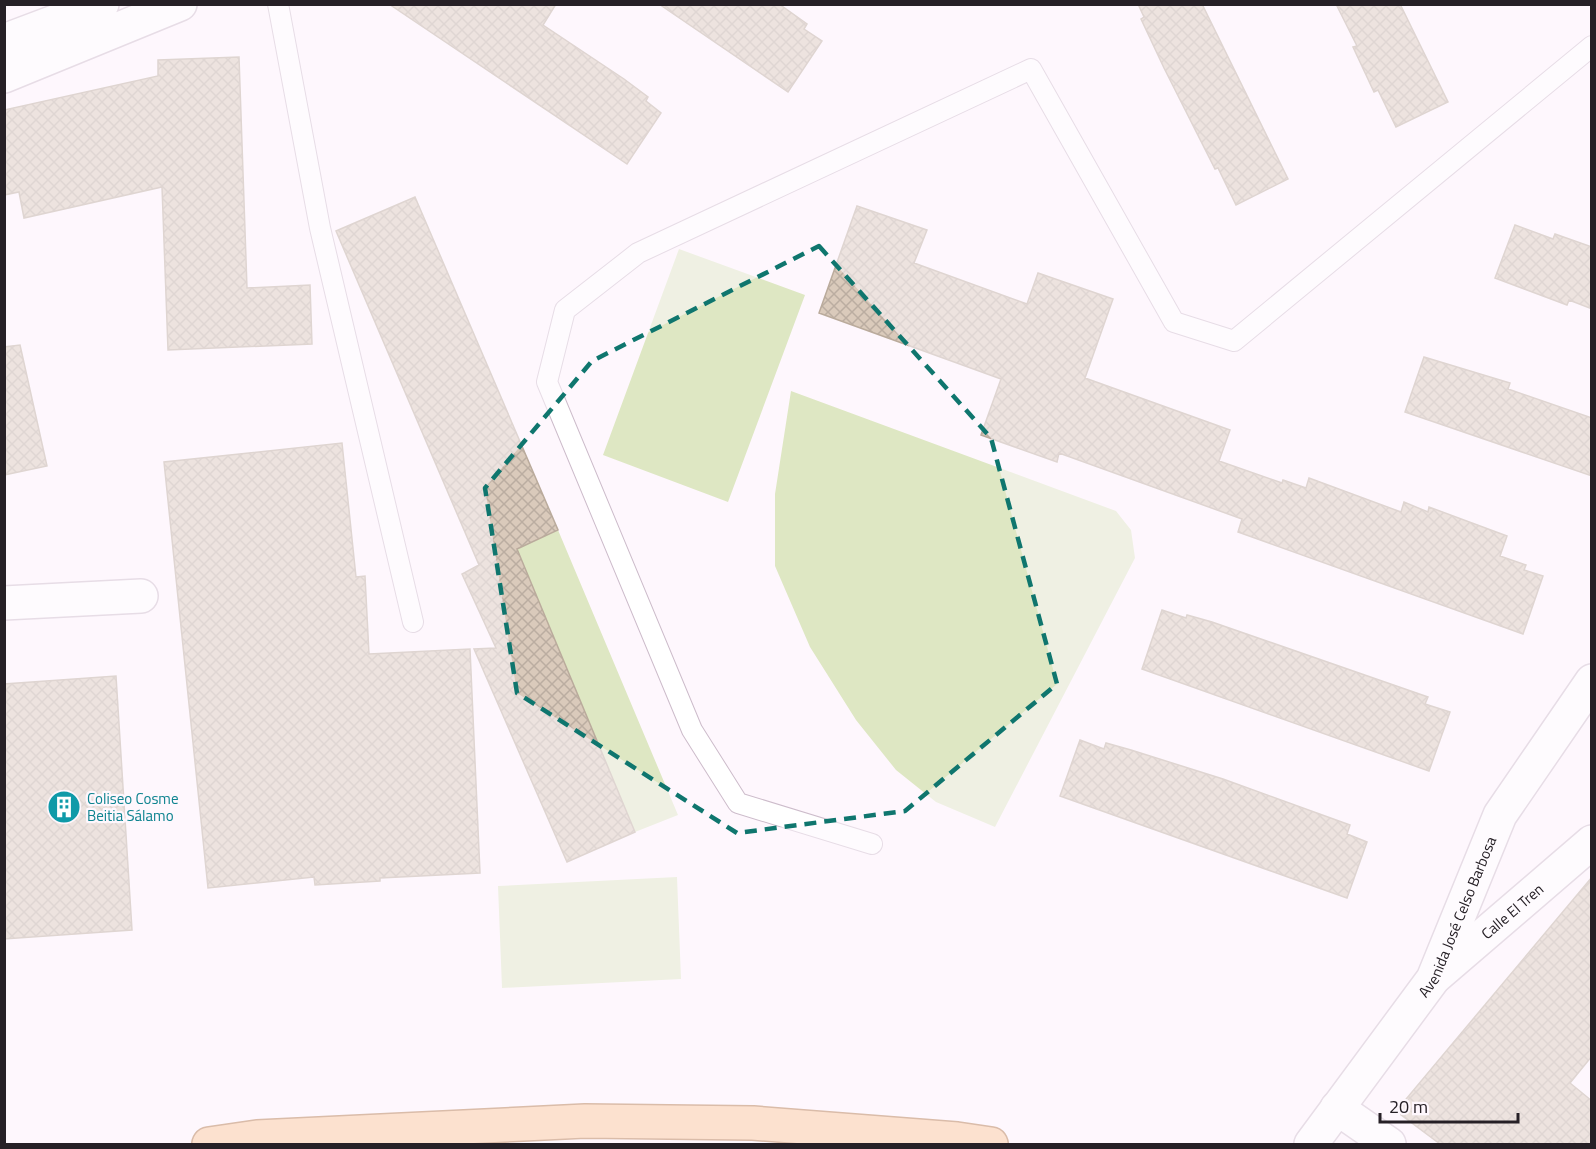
<svg xmlns="http://www.w3.org/2000/svg" width="1596" height="1149" font-family="'Titillium Web',sans-serif">
	<style>
		.park { fill: #dee7c3 }
		.building { fill: url(#building-cross-hatch); stroke: #baab9c; stroke-width: 1.5 }
		.lines { fill: none; stroke-linecap: round; stroke-linejoin: round }
		.service-casing { stroke: #cdbccb; stroke-width: 22 }
		.minor-casing { stroke: #cdbccb; stroke-width: 36 }
		.tertiary-casing { stroke: #cdbccb; stroke-width: 36 }
		.secondary-casing { stroke: #cdbccb; stroke-width: 36 }
		.primary-casing { stroke: #af7344; stroke-width: 36 }
		.service { stroke: #fff; stroke-width: 20 }
		.minor { stroke: #fff; stroke-width: 33 }
		.tertiary { stroke: #fff; stroke-width: 33 }
		.secondary { stroke: #fff; stroke-width: 33 }
		.primary { stroke: #fbc698; stroke-width: 33 }
		.marked { fill: none; stroke: #0f766e; stroke-width: 4.5; stroke-dasharray: 12 8; stroke-linejoin: round }
		.labels { text-anchor: middle; dominant-baseline: central; stroke-width: 4.5; stroke-linejoin: round; paint-order: stroke }
		.culture-label { font-size: 15px; fill: #0d838f; stroke: #fef7fd; text-anchor: start }
		.street-label { font-size: 15px; fill: #262026; stroke: #fef7fd }
	</style>
	<defs>
		<pattern id="building-cross-hatch" width="8" height="8" patternUnits="userSpaceOnUse" patternTransform="scale(1.5)"><rect width="8" height="8" fill="#dacabb"/><path d="M0 0l8 8M0 8l8-8" fill="none" stroke="#bbada1"/></pattern>
	</defs>
	<rect width="100%" height="100%" fill="#fef7fd"/>
	<path class="park" d="M 679,249 L 805,295 L 728,502 L 603,455 Z
		M 791,391 L 1116,511 L 1131,530 L 1135,558 L 995,827 L 936,802 L 896,770 L 856,720 L 810,647 L 775,566 L 775,494 Z
		M 558,530 L 678,815 L 635,832 L 517,549 Z
		M 677,877 L 681,979 L 502,988 L 498,886 Z"/>
	<path class="building" d="M 389,4 L 556,4 L 543,25 L 624,79 L 648,97 L 646,101 L 661,113 L 627,164 Z
		M 659,4 L 779,4 L 807,24 L 804,29 L 822,41 L 788,92 Z
		M 1138,4 L 1202,4 L 1288,179 L 1236,205 L 1218,168 L 1215,169 L 1164,68 L 1141,19 L 1144,17 Z
		M 1336,4 L 1400,4 L 1448,102 L 1396,127 L 1378,90 L 1374,92 L 1353,47 L 1357,46 Z
		M 239,57 L 247,288 L 310,285 L 312,344 L 168,350 L 162,187 L 24,218 L 19,192 L 4,195 L 4,110 L 158,76 L 158,60 Z
		M 415,197 L 558,530 L 517,549 L 635,832 L 567,862 L 474,649 L 496,648 L 462,574 L 479,565 L 336,231 Z
		M 857,206 L 927,230 L 914,263 L 1027,304 L 1038,273 L 1113,299 L 1085,378 L 1230,430 L 1219,461 L 1282,483 L 1283,480 L 1306,488 L 1309,478 L 1401,512 L 1404,502 L 1428,512 L 1429,507 L 1507,536 L 1500,556 L 1526,565 L 1524,570 L 1543,576 L 1523,634 L 1238,532 L 1242,519 L 1059,453 L 1057,462 L 981,435 L 1001,379 L 819,313 Z
		M 1515,225 L 1553,239 L 1555,234 L 1592,247 L 1592,309 L 1569,300 L 1567,305 L 1495,278 Z
		M 20,345 L 47,466 L 4,475 L 4,347 Z
		M 1424,357 L 1510,383 L 1508,389 L 1592,418 L 1592,476 L 1405,412 Z
		M 342,443 L 356,577 L 365,576 L 369,654 L 470,649 L 480,873 L 380,878 L 380,881 L 315,885 L 314,877 L 208,888 L 164,462 Z
		M 1162,610 L 1186,618 L 1187,615 L 1212,622 L 1428,697 L 1425,704 L 1450,712 L 1429,771 L 1142,669 Z
		M 116,676 L 132,930 L 4,939 L 4,684 Z
		M 1080,740 L 1104,749 L 1106,743 L 1131,750 L 1223,779 L 1350,825 L 1347,834 L 1367,842 L 1347,898 L 1060,796 Z
		M 1592,877 L 1592,1056 L 1570,1083 L 1592,1101 L 1592,1144 L 1440,1144 L 1396,1111 Z"/>
	<g class="lines">
		<defs>
			<path id="service" d="M 278,4 L 320,228 L 413,622
				M 872,844 L 738,803 L 692,730 L 547,382 L 565,310 L 638,253 L 1031,69 L 1174,322 L 1234,341 L 1592,46"/>
			<path id="minor" d="M 4,603 L 141,596
				M 1337,1108 L 1389,1144"/>
			<path id="tertiary" d="M 4,41 L 102,4
				M 4,76 L 180,4"/>
			<g id="secondary">
				<path id="s1" d="M 1436,976 L 1592,842"/>
				<path id="s2" d="M 1311,1144 L 1433,979 L 1500,815 L 1592,681"/>
			</g>
			<path id="primary" d="M 209,1144 L 257,1137 L 585,1121 L 753,1123 L 957,1139 L 991,1144"/>
		</defs>
		<use href="#service" class="service-casing"/>
		<use href="#minor" class="minor-casing"/>
		<use href="#tertiary" class="tertiary-casing"/>
		<use href="#secondary" class="secondary-casing"/>
		<use href="#primary" class="primary-casing"/>
		<use href="#service" class="service"/>
		<use href="#minor" class="minor"/>
		<use href="#tertiary" class="tertiary"/>
		<use href="#secondary" class="secondary"/>
		<use href="#primary" class="primary"/>
	</g>
	<path d="M0 0H1596V1149H0ZM 819,246 L 991,438 L 1057,684 L 905,811 L 737,833 L 517,693 L 485,488 L 592,361 Z" fill="#fef7fd" fill-opacity=".55" fill-rule="evenodd"/>
	<path class="marked" d="M 819,246 L 991,438 L 1057,684 L 905,811 L 737,833 L 517,693 L 485,488 L 592,361 Z"/>
	<defs>
		<symbol id="building-disc" viewBox="-11 -11 22 22"><circle r="9.5" fill="#0f9aa8" stroke="#fef7fd"/><path d="M-4-6H4V6H1V3H-1V6H-4ZM-2.5-4.3h1.7v1.8h-1.7ZM.8-4.3h1.7v1.8H.8ZM-2.5-1h1.7V.8h-1.7ZM.8-1h1.7V.8H.8Z" fill="#fff"/></symbol>
	</defs>
	<g fill-rule="evenodd">
		<use href="#building-disc" x="45" y="788" width="38" height="38"/>
	</g>
	<g class="labels">
		<g class="culture-label">
			<text x="87" y="798">Coliseo Cosme<tspan x="87" dy="17">Beitia Sálamo</tspan></text>
		</g>
		<g class="street-label">
			<text stroke="none"><textPath href="#s1" startOffset="100">Calle El Tren</textPath></text>
			<text stroke="none"><textPath href="#s2" startOffset="272">Avenida José Celso Barbosa</textPath></text>
		</g>
	</g>
	<rect width="1596" height="1149" fill="none" stroke="#262026" stroke-width="12"/>
	<path d="M1380 1113v9h138v-9" fill="none" stroke="#262026" stroke-width="3"/>
	<text x="1389" y="1113" font-size="18" fill="#262026" stroke="#fef7fd" stroke-width="4.5" paint-order="stroke">20 m</text>
</svg>
